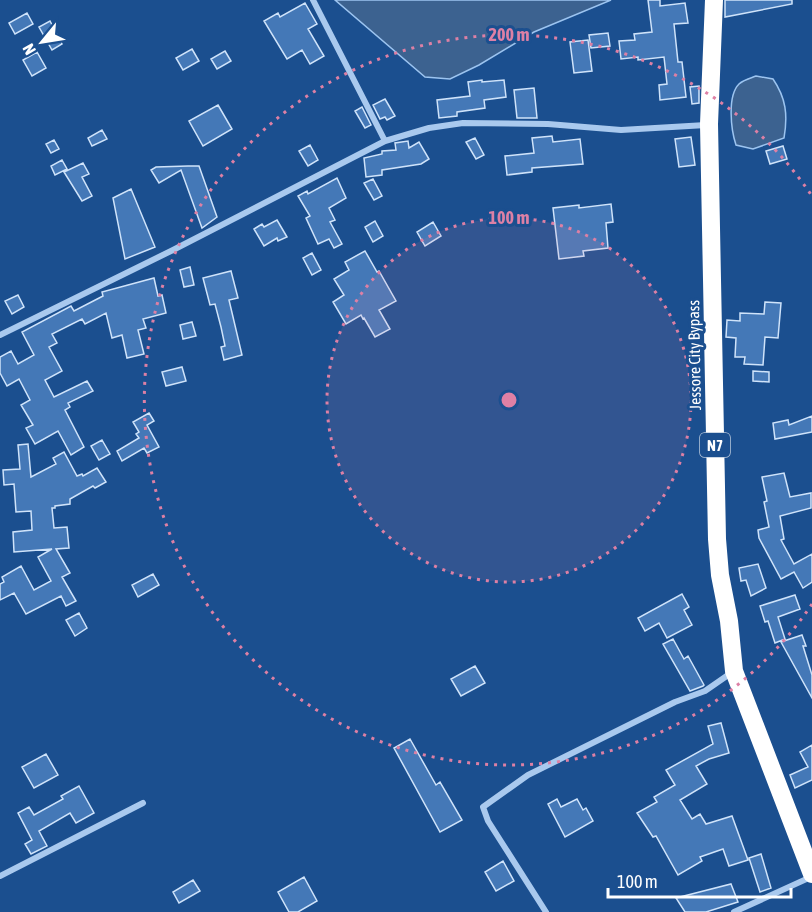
<svg xmlns="http://www.w3.org/2000/svg" width="812" height="912" font-family="'Asap Condensed',sans-serif">
	<style>
		.water { fill: #3c6290; stroke: #9cc4f0; stroke-width: 1.5 }
		.building { fill: #4478b7; stroke: #cfe3fa; stroke-width: 1.5 }
		.lines { fill: none; stroke-linecap: round; stroke-linejoin: round }
		.street { stroke: #a9c9ee; stroke-width: 6 }
		.highway { stroke: #fff; stroke-width: 18 }
		.ring { fill: none; stroke: #dd80a5; stroke-width: 3; stroke-dasharray: 3 6 }
		.labels { text-anchor: middle; dominant-baseline: central; stroke-width: 6; stroke-linejoin: round; paint-order: stroke }
		.shield { fill: #1b4f8f; stroke: #bbcadd; stroke-width: 1.5 }
		.shield-label { font-size: 15px; font-weight: bold; fill: #fff }
		.street-label { font-size: 16px; fill: #fff; stroke: #1b4f8f }
		.centre { fill: #dd80a5; stroke: #1b4f8f; stroke-width: 3 }
		.ring-label { font-size: 18px; text-anchor: middle; font-weight: bold; fill: #dd80a5; stroke: #1b4f8f; stroke-width: 6; stroke-linejoin: round; paint-order: stroke }
	</style>
	<rect width="100%" height="100%" fill="#1b4f8f"/>
	<path class="water" d="M 335,0 L 611,0 L 534,32 L 479,65 L 450,79 L 425,77 Z
		M 756,76 L 773,79 C 786,98 788,115 784,138 L 753,149 L 736,145 C 731,130 727,96 739,84 C 743,80 751,78 756,76 Z"/>
	<path class="building" d="M 648,0 L 660,0 L 660,6 L 685,3 L 688,23 L 674,24 L 678,62 L 682,62 L 686,97 L 660,100 L 659,85 L 667,84 L 664,57 L 638,60 L 638,57 L 621,59 L 619,41 L 635,40 L 634,34 L 652,32 Z
		M 725,0 L 792,0 L 792,4 L 725,17 Z
		M 305,3 L 317,24 L 308,29 L 324,56 L 310,64 L 302,50 L 287,59 L 264,21 L 278,13 L 280,17 Z
		M 27,13 L 33,24 L 15,34 L 9,23 Z
		M 50,21 L 62,44 L 52,50 L 39,27 Z
		M 608,33 L 610,46 L 591,48 L 589,35 Z
		M 588,40 L 592,71 L 574,73 L 570,42 Z
		M 192,49 L 199,61 L 183,70 L 176,58 Z
		M 225,51 L 231,61 L 217,69 L 211,59 Z
		M 37,52 L 46,68 L 32,76 L 23,60 Z
		M 482,80 L 482,82 L 504,80 L 506,97 L 484,100 L 485,108 L 457,112 L 457,116 L 439,118 L 437,100 L 470,96 L 468,82 Z
		M 699,86 L 699,103 L 692,104 L 690,87 Z
		M 534,88 L 537,118 L 517,118 L 514,90 Z
		M 385,99 L 395,116 L 387,120 L 385,117 L 380,119 L 373,105 Z
		M 218,105 L 232,129 L 203,146 L 189,121 Z
		M 362,107 L 371,125 L 365,128 L 355,111 Z
		M 102,130 L 107,139 L 92,146 L 88,138 Z
		M 552,136 L 553,142 L 580,139 L 583,164 L 532,168 L 532,172 L 507,175 L 505,156 L 534,153 L 532,138 Z
		M 691,137 L 695,165 L 679,167 L 675,139 Z
		M 475,138 L 484,155 L 476,159 L 466,142 Z
		M 54,140 L 59,149 L 51,153 L 46,144 Z
		M 408,141 L 409,148 L 419,142 L 429,159 L 421,164 L 382,170 L 382,175 L 366,177 L 364,158 L 382,154 L 382,151 L 396,150 L 395,143 Z
		M 310,145 L 318,160 L 308,166 L 299,151 Z
		M 783,146 L 787,159 L 770,164 L 766,151 Z
		M 62,160 L 67,169 L 55,175 L 51,166 Z
		M 83,163 L 89,174 L 82,177 L 92,196 L 82,201 L 64,172 Z
		M 188,166 L 199,166 L 217,217 L 202,228 L 181,170 L 159,183 L 151,170 L 156,167 Z
		M 337,178 L 346,198 L 329,208 L 335,220 L 330,222 L 342,244 L 334,248 L 329,239 L 318,244 L 306,218 L 310,216 L 298,196 L 307,191 L 308,194 Z
		M 373,179 L 382,196 L 374,200 L 364,183 Z
		M 131,189 L 155,247 L 125,259 L 113,198 Z
		M 611,204 L 613,222 L 606,223 L 608,248 L 583,251 L 584,256 L 559,259 L 553,208 L 579,205 L 579,208 Z
		M 277,220 L 287,237 L 278,241 L 277,238 L 264,246 L 254,229 L 262,224 L 264,227 Z
		M 375,221 L 383,236 L 373,242 L 365,227 Z
		M 433,222 L 441,236 L 425,246 L 417,232 Z
		M 365,251 L 377,272 L 379,271 L 396,301 L 379,310 L 390,329 L 375,337 L 364,318 L 363,319 L 361,315 L 346,324 L 333,302 L 344,295 L 334,279 L 349,270 L 345,262 Z
		M 312,253 L 321,270 L 312,275 L 303,258 Z
		M 190,267 L 194,285 L 184,287 L 180,270 Z
		M 231,271 L 238,298 L 229,300 L 242,355 L 224,360 L 221,347 L 225,346 L 221,327 L 215,304 L 210,305 L 203,278 Z
		M 154,278 L 158,296 L 162,295 L 166,313 L 143,319 L 146,328 L 138,330 L 144,354 L 127,358 L 122,335 L 112,338 L 106,313 L 85,324 L 82,319 L 52,334 L 57,343 L 49,347 L 62,371 L 45,380 L 54,397 L 87,381 L 93,391 L 68,403 L 70,407 L 65,410 L 84,447 L 71,455 L 58,431 L 35,444 L 26,428 L 33,425 L 21,405 L 30,400 L 19,379 L 7,386 L 0,373 L 0,357 L 11,351 L 18,364 L 34,355 L 22,332 L 71,306 L 74,311 L 103,296 L 102,292 Z
		M 18,295 L 24,307 L 12,314 L 5,301 Z
		M 765,302 L 781,303 L 778,338 L 765,337 L 763,365 L 744,364 L 745,357 L 735,357 L 736,338 L 726,337 L 727,320 L 740,321 L 740,313 L 764,314 Z
		M 192,322 L 196,336 L 183,339 L 180,325 Z
		M 182,367 L 186,381 L 166,386 L 162,372 Z
		M 753,371 L 769,372 L 769,382 L 753,381 Z
		M 149,413 L 154,421 L 147,425 L 159,447 L 147,453 L 144,448 L 122,461 L 117,451 L 139,438 L 136,434 L 139,432 L 133,422 Z
		M 812,416 L 812,432 L 775,439 L 773,423 L 788,420 L 789,425 Z
		M 102,440 L 110,454 L 99,460 L 91,446 Z
		M 28,444 L 31,477 L 56,464 L 53,458 L 64,452 L 77,476 L 82,474 L 83,476 L 97,468 L 106,482 L 95,488 L 93,486 L 70,499 L 70,504 L 55,506 L 55,508 L 52,508 L 54,528 L 67,527 L 69,548 L 56,549 L 70,573 L 62,577 L 76,601 L 66,606 L 61,596 L 26,614 L 14,593 L 0,600 L 0,584 L 4,582 L 2,577 L 21,566 L 34,590 L 51,581 L 38,557 L 52,549 L 14,552 L 13,532 L 32,530 L 31,511 L 16,512 L 14,484 L 4,485 L 3,470 L 20,469 L 18,445 Z
		M 784,473 L 790,497 L 811,493 L 811,508 L 780,516 L 784,539 L 781,540 L 794,564 L 812,554 L 812,582 L 803,588 L 794,572 L 781,579 L 759,538 L 758,530 L 769,527 L 764,502 L 767,501 L 762,477 Z
		M 758,564 L 766,588 L 751,596 L 746,580 L 741,581 L 739,568 Z
		M 153,574 L 159,585 L 138,597 L 132,585 Z
		M 682,594 L 689,607 L 684,610 L 692,625 L 667,638 L 659,623 L 645,631 L 638,618 Z
		M 795,595 L 800,609 L 778,617 L 785,639 L 775,643 L 768,621 L 765,622 L 760,606 Z
		M 79,613 L 87,628 L 75,636 L 66,620 Z
		M 802,635 L 806,646 L 803,646 L 812,675 L 812,698 L 781,642 Z
		M 673,639 L 684,659 L 688,656 L 704,685 L 703,686 L 690,691 L 663,644 Z
		M 475,666 L 485,683 L 461,696 L 451,679 Z
		M 721,723 L 729,753 L 709,759 L 696,766 L 707,784 L 680,800 L 692,819 L 700,814 L 706,824 L 732,816 L 748,860 L 729,866 L 723,849 L 700,857 L 702,861 L 678,875 L 656,836 L 653,837 L 637,813 L 657,802 L 654,797 L 675,785 L 666,770 L 713,744 L 708,726 Z
		M 410,739 L 436,785 L 440,782 L 462,820 L 440,832 L 394,748 Z
		M 812,745 L 812,780 L 795,788 L 790,775 L 808,767 L 800,752 Z
		M 46,754 L 58,775 L 34,788 L 22,767 Z
		M 79,786 L 94,813 L 76,823 L 70,813 L 39,831 L 47,846 L 31,854 L 25,844 L 32,840 L 18,813 L 29,807 L 34,815 L 63,799 L 61,796 Z
		M 557,799 L 561,807 L 577,799 L 583,810 L 586,808 L 593,821 L 565,837 L 548,804 Z
		M 761,854 L 771,888 L 760,892 L 749,858 Z
		M 503,861 L 514,881 L 496,891 L 485,872 Z
		M 304,877 L 317,901 L 298,912 L 289,912 L 278,892 Z
		M 193,880 L 200,891 L 179,903 L 173,892 Z
		M 731,884 L 738,902 L 706,912 L 685,912 L 676,898 Z"/>
	<g class="lines">
		<path class="street" d="M 385,141 L 429,128 L 463,123 L 548,124 L 621,130 L 706,125
			M 0,335 L 173,250 L 385,141 L 313,0
			M 0,876 L 143,803
			M 546,912 L 488,821 L 483,807 L 528,775 L 675,702 L 705,691 L 731,673
			M 734,912 L 811,877"/>
		<path class="highway" d="M 714,0 L 709,124 L 717,539 L 720,575 L 729,621 L 734,671 L 812,874"/>
	</g>
	<circle cx="509" cy="400" r="182" fill="#dd80a5" fill-opacity=".12"/>
	<g class="ring">
		<circle cx="509" cy="400" r="182"/>
		<path d="M812 604A365 365 0 1 1 812 196"/>
	</g>
	<g class="labels">
		<rect class="shield" x="700" y="433" width="30" height="24" rx="4.5"/>
		<g class="shield-label">
			<text x="715" y="445">N7</text>
		</g>
		<g class="street-label">
			<text transform="translate(694 355) rotate(-91)">Jessore City Bypass</text>
		</g>
	</g>
	<circle cx="509" cy="400" r="9" class="centre"/>
	<g class="ring-label">
		<text x="509" y="41">200 m</text>
		<text x="509" y="224">100 m</text>
	</g>
	<g transform="translate(42 42) rotate(240)" stroke="#1b4f8f" stroke-width="4.5" paint-order="stroke">
	<path d="M0-4.5L10 22L0 15L-10 22Z" fill="#ffffff"/>
	<text y="-9" font-size="16" font-weight="bold" text-anchor="middle" fill="#ffffff">N</text>
	</g>
	<path d="M608 888v9h183v-9" fill="none" stroke="#ffffff" stroke-width="3"/>
	<text x="617" y="888" font-size="18" fill="#ffffff" stroke="#1b4f8f" stroke-width="4.5" paint-order="stroke">100 m</text>
</svg>
